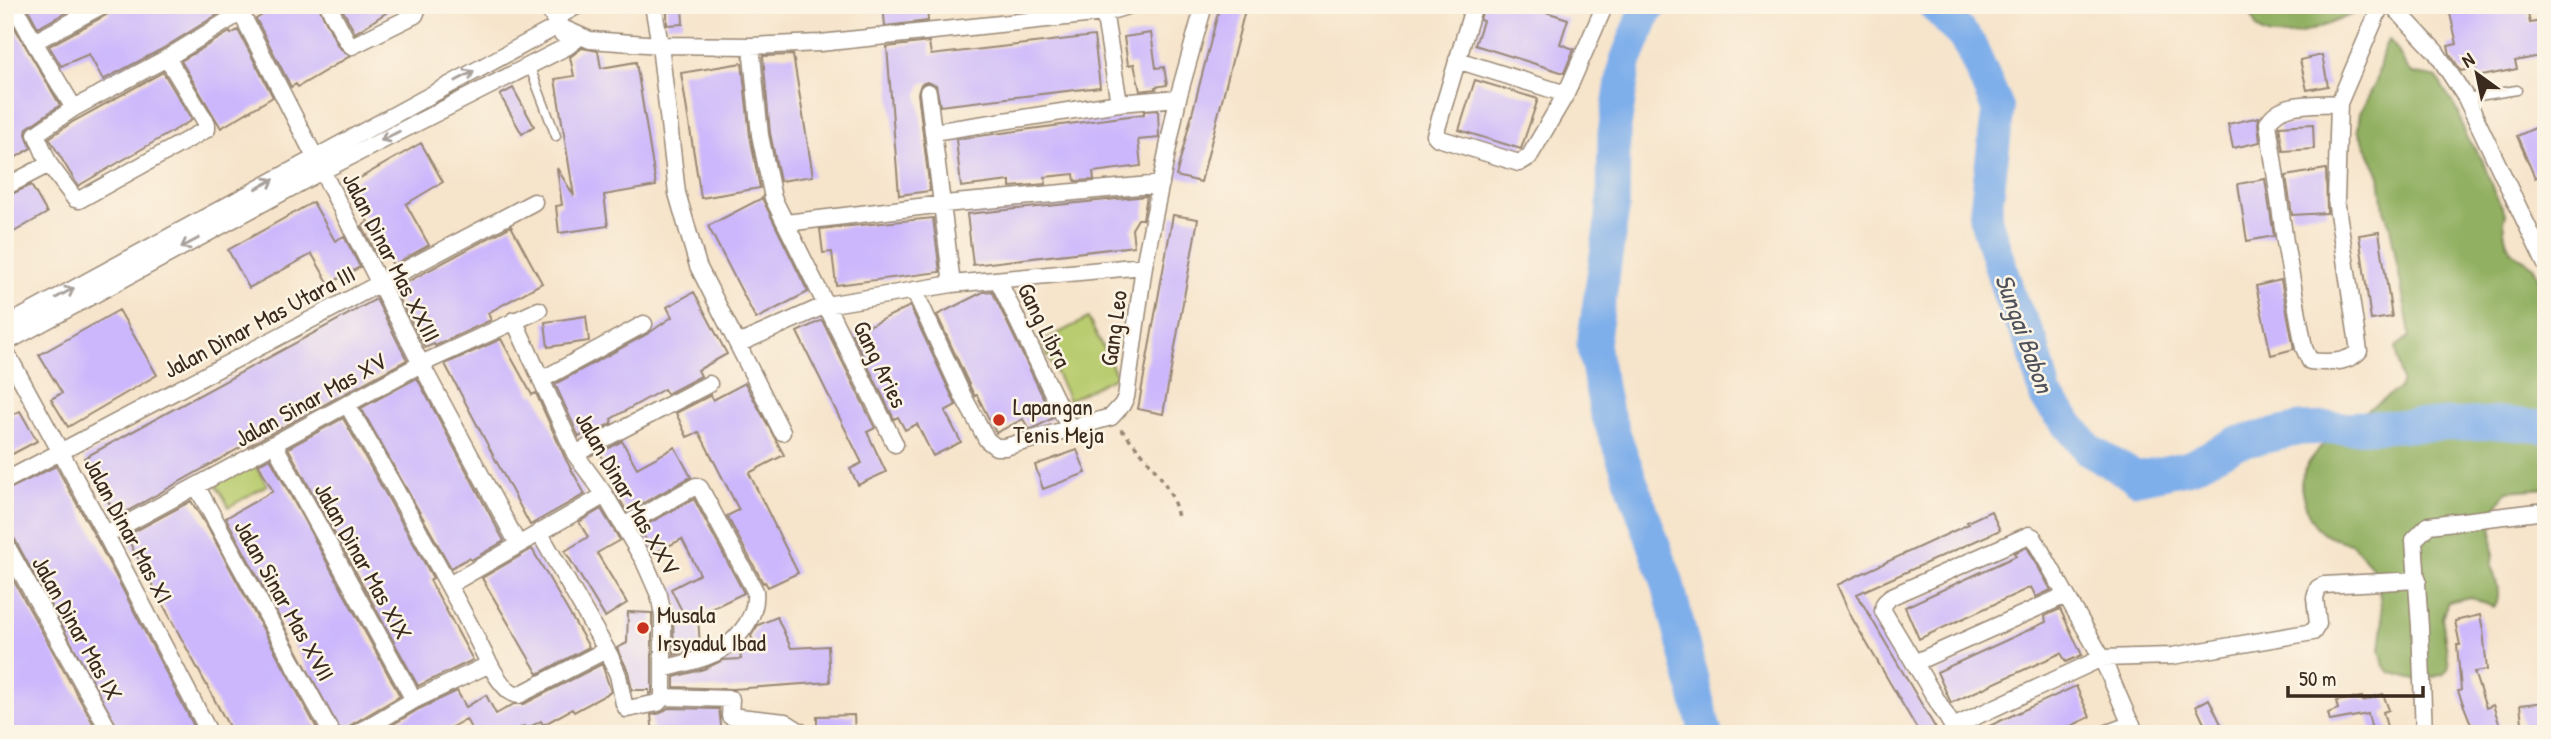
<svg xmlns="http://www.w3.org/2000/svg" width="2551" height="739" font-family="'Patrick Hand',sans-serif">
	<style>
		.green { fill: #b9cc70; stroke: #7a7b47; stroke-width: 2 }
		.forest { fill: #92b062; stroke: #666d40; stroke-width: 2 }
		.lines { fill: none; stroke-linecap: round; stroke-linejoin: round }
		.river { stroke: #7fafea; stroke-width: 33 }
		.building { fill: #ccb7fc }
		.service-casing { stroke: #988774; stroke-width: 11 }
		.minor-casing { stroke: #988774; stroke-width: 19 }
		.path { stroke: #988774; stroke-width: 3.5; stroke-dasharray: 5 5; stroke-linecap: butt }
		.service { stroke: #fff; stroke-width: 8 }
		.minor { stroke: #fff; stroke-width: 16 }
		.oneway { stroke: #a79f9a }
		.poi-dot { fill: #c8321e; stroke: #fcf5e5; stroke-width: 2.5 }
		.labels { text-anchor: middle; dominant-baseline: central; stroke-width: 5; stroke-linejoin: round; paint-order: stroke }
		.street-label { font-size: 24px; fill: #3b2a1e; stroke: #fcf5e5 }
		.poi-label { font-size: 24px; fill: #3b2a1e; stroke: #fcf5e5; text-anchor: start }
		.water-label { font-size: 26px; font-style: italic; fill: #4f525b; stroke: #fcf5e5 }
	</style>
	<rect width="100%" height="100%" fill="#fcf5e5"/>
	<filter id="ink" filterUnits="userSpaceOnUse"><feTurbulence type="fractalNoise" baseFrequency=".0143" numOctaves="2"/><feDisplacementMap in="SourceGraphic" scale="14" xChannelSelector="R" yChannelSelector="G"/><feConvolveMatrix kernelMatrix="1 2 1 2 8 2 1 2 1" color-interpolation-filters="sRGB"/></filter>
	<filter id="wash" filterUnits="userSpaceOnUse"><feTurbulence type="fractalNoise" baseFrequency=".00686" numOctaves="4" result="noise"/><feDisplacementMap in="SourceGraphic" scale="28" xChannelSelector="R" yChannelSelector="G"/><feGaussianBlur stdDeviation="1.57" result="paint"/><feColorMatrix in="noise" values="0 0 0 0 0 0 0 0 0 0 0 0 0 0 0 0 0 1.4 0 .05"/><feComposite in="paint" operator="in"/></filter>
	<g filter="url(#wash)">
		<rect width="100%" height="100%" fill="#f6e4cb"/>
		<path class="green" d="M 1088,318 L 1117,376 L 1069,400 L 1041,342 Z
			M 253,462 L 267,485 L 229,507 L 216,484 Z"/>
		<path class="forest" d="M 2249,5 L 2364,5 L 2358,12 C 2337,20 2278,49 2259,30 C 2253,25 2252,13 2249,5 Z
			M 2389,40 C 2400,48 2404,69 2413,73 C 2421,76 2429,75 2437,78 L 2459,113 L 2466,137 L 2482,159 L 2494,192 L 2506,214 C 2501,226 2505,247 2516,255 C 2522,260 2529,261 2534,268 C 2542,282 2538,292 2537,307 C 2537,316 2543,325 2546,334 L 2546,488 L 2507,491 C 2490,513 2492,525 2493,552 C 2493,557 2491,564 2492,568 C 2496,580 2501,593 2496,605 L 2493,607 L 2470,597 L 2448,602 L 2442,617 L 2449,667 L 2444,674 L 2421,681 L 2390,672 L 2384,666 L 2380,650 L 2383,623 L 2378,581 L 2371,565 L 2351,543 C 2331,540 2314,531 2307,510 C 2305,502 2301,493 2301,484 C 2303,448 2371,407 2399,389 L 2402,381 L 2396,347 L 2410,336 L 2409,328 L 2390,226 L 2384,210 L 2380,175 L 2358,130 L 2360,113 L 2376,82 L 2384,47 Z"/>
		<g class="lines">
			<path class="river" d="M 1652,5 L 1646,10 L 1625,63 L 1614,133 L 1613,209 L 1593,344 L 1605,408 L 1667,581 L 1706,734
				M 1934,5 L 1968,41 L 1998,109 L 1985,217 L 2011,301 L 2032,343 L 2046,397 L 2090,451 L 2137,478 L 2190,467 L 2236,443 L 2301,429 L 2500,423 L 2546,427"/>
		</g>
		<g id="blocks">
			<path class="building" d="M 26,5 L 80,5 L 38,28 Z
				M 113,5 L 216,5 L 220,13 L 162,49 L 103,80 L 89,54 L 61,66 L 49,46 L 108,14 Z
				M 278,5 L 318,5 L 338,46 L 350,56 L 298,87 L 296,84 L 291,87 L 256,19 Z
				M 340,5 L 398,5 L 355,33 Z
				M 667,5 L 682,5 L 683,24 L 667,25 Z
				M 883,5 L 927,5 L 928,21 L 885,26 Z
				M 1220,5 L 1245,10 L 1201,182 L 1176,176 Z
				M 1484,5 L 1524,5 L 1568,19 L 1560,44 L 1574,49 L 1564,73 L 1475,45 L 1483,21 L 1480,20 Z
				M 2448,5 L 2526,5 L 2530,23 L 2546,20 L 2546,55 L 2515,61 L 2517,69 L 2477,77 L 2475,68 L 2461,71 L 2450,54 L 2448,46 L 2457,44 Z
				M 5,11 L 60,105 L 27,128 L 26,134 L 31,148 L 5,164 Z
				M 238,30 L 273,97 L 221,128 L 181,61 L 230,32 L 231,34 Z
				M 1151,33 L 1156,68 L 1164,67 L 1167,85 L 1155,87 L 1156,89 L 1140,91 L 1134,64 L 1128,65 L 1124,37 Z
				M 1094,36 L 1100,87 L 940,106 L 936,85 L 927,82 L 921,84 L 918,93 L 930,191 L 899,195 L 887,47 L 929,42 L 931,55 Z
				M 582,48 L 598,51 L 601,68 L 636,62 L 656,186 L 604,195 L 608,226 L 559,233 L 556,206 L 562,205 L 557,168 L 574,196 L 555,79 L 574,76 L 570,57 Z
				M 793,55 L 813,176 L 780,181 L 770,133 L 763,56 Z
				M 2322,55 L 2328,86 L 2307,90 L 2300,60 Z
				M 742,63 L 750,136 L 760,188 L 701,198 L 681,73 Z
				M 163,72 L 192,120 L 78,186 L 49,138 L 74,121 Z
				M 1475,80 L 1538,99 L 1521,149 L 1459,130 Z
				M 513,88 L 534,126 L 522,134 L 500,95 Z
				M 1158,110 L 1159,138 L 1138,140 L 1141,166 L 1093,172 L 1094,180 L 1075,181 L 1074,174 L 1045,177 L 1046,184 L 1010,187 L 1010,181 L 961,187 L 956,139 L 1144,114 L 1144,111 Z
				M 2259,117 L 2258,124 L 2260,142 L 2233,148 L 2228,124 Z
				M 2546,123 L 2546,173 L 2535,178 L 2517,136 Z
				M 2313,124 L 2314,149 L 2283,151 L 2279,126 Z
				M 421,143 L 443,182 L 406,204 L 429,245 L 393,265 L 386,253 L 378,257 L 362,226 L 368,222 L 348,185 Z
				M 2326,169 L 2327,213 L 2292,215 L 2286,176 Z
				M 2265,179 L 2274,236 L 2247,241 L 2238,184 Z
				M 31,185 L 47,213 L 5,237 L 5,197 Z
				M 1147,196 L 1143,219 L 1138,219 L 1132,229 L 1134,246 L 973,265 L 967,214 Z
				M 762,198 L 808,292 L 756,319 L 708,226 Z
				M 313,202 L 335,241 L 344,236 L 360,267 L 329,284 L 312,254 L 249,288 L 228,250 Z
				M 1173,215 L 1198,219 L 1163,414 L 1138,409 Z
				M 933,218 L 940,272 L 836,285 L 832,252 L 823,253 L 820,229 Z
				M 511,226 L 542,283 L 488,313 L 491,320 L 435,346 L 434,344 L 425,348 L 394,289 Z
				M 2379,232 L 2392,317 L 2371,320 L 2359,235 Z
				M 2281,280 L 2294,349 L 2271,355 L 2256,286 Z
				M 992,291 L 1053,418 L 1034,428 L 1029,429 L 1023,419 L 996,433 L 977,395 L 975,396 L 972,391 L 937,315 L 983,292 Z
				M 694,292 L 727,354 L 698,370 L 701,376 L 667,394 L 664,389 L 611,419 L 612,423 L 590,434 L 589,431 L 579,437 L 555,384 L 649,333 L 672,317 L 667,307 Z
				M 376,299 L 407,360 L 248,446 L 247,444 L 117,517 L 84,458 Z
				M 910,306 L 956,405 L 945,411 L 961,442 L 933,456 L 917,424 L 905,430 L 898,417 L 894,419 L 852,334 Z
				M 119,310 L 157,375 L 68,427 L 51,399 L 62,393 L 39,355 Z
				M 586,316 L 589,341 L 548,347 L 545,322 Z
				M 822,320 L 875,428 L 867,432 L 886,472 L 858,485 L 850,469 L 862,463 L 797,332 Z
				M 501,339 L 532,395 L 536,393 L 565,458 L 585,494 L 530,525 L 445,364 Z
				M 417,378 L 504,541 L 471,560 L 469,558 L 451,568 L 361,408 Z
				M 745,383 L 784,455 L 749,473 L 798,573 L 768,587 L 765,582 L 763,583 L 727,516 L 739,510 L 699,432 L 687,437 L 676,413 L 711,395 L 713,400 Z
				M 20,411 L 37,441 L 5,458 L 5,419 Z
				M 343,418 L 433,578 L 430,580 L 473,660 L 418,686 L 288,448 Z
				M 622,441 L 637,468 L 675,447 L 691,477 L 627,512 L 616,493 L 620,490 L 600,453 Z
				M 1077,450 L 1086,473 L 1043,489 L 1035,465 Z
				M 270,458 L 400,696 L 351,725 L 346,734 L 342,734 L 226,518 L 273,491 L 258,464 Z
				M 56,466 L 97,540 L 198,734 L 121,734 L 14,538 L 5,533 L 5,491 Z
				M 694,499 L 744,593 L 698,615 L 700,648 L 674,655 L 673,614 L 684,615 L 671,589 L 700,574 L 682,539 L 653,554 L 640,528 Z
				M 191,501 L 208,528 L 320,734 L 233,734 L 126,536 Z
				M 601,509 L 620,540 L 597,553 L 627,603 L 605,617 L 565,551 L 588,537 L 579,522 Z
				M 1991,511 L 2000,530 L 1857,594 L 1939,734 L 1920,734 L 1852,618 L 1837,585 L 1969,524 L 1967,522 Z
				M 2027,547 L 2051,590 L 2036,597 L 2031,587 L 1919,639 L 1905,607 L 2016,556 L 2014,553 Z
				M 532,549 L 589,647 L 538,674 L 482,578 Z
				M 5,565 L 99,734 L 15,734 L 5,716 Z
				M 2060,609 L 2082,655 L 2066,662 L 2061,653 L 1951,703 L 1937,672 L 2046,622 L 2045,616 Z
				M 628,612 L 652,613 L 652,693 L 649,694 L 649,690 L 632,690 L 628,671 L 617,648 L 627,643 Z
				M 2480,615 L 2483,630 L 2487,670 L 2474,672 L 2486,708 L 2493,705 L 2500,726 L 2475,734 L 2458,691 L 2461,690 L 2457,645 L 2460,645 L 2455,621 Z
				M 777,617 L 791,648 L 828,646 L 830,682 L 733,689 L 674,687 L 674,677 L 704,669 L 723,660 L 741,659 L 740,652 L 758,651 L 751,636 L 758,625 Z
				M 602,664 L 611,692 L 574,712 L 572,709 L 543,725 L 541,721 L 526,729 L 524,726 L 510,734 L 474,734 L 466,719 L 439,734 L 377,734 L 419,709 L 457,691 L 466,707 L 486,695 L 496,714 L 514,704 L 524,704 Z
				M 2076,686 L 2090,717 L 2054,734 L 1972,734 Z
				M 2383,694 L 2389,710 L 2383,712 L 2389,734 L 2373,734 L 2368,714 L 2330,721 L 2328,713 L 2338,709 L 2336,701 L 2362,697 L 2363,701 Z
				M 2209,699 L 2221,724 L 2207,730 L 2196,706 Z
				M 2546,702 L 2546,728 L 2523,731 L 2520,705 Z
				M 668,708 L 719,709 L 722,734 L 653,734 L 651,715 L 661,713 Z
				M 854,715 L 855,734 L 817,734 L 817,716 Z"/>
		</g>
	</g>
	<g filter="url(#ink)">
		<use href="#blocks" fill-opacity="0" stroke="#988774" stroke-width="2"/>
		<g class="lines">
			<defs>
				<path id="service" d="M 529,65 L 556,136
					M 2466,98 L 2517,90"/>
				<path id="minor" d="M 14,5 L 34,42 L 74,108
					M 237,5 L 421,364 L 518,544
					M 328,5 L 347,41 L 352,46 L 415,15 L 419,5
					M 547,5 L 562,34
					M 653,5 L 660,45 L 677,193 L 698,266 L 782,432
					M 1103,5 L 1119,103
					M 1474,5 L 1435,135 L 1438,138 L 1519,163 L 1529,157 L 1566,94 L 1605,5
					M 2392,5 L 2436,52 L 2466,98 L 2546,265
					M 555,18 L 579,5
					M 34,42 L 103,5
					M 751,46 L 760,135 L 773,198 L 895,444
					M 167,58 L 207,124 L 207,129 L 79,200 L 75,199 L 49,164 L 36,134 L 74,108 Z
					M 167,58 L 253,5
					M 1457,60 L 1566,94
					M 928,92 L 952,284
					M 2339,103 C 2316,105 2280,100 2268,123 L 2285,242 L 2304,348 L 2310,361 C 2326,363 2348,363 2359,351 L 2336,200 L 2339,103 L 2381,5
					M 933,132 L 1119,103 L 1178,98
					M 5,187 L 49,164
					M 786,223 L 944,204 L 1161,184
					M 998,280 L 1070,429
					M 914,290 L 963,396 L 987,440 L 996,447 L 1005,447 L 1111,417 L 1122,405 L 1126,397 L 1144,266 L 1178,98 L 1204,5
					M 514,320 L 575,454 L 605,495 L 644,561 L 659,595 L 663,615 L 663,697
					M 5,326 L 558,26 L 590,40 L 660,45 L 751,46 L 820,43 L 1104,13 L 1131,5
					M 5,343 L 322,171 L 568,46 L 581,36
					M 738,344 L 826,305 L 952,284 L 1144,266
					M 5,350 L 106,535 L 210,734
					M 541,380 L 644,324
					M 347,404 C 390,480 434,556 474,633 C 481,647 502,696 519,695 L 606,650
					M 274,444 L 414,700
					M 575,454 L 709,384
					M 5,481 L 534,202
					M 197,487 L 332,734
					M 623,526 L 696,486 L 700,488 L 755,591 C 758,620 732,648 706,657 C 692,662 677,665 663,669
					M 539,532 L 610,656 L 618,675 L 624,704 L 627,709 L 658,703 L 663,697 L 731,699 L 730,716 L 785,722 L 804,734
					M 106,535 L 421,364 L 539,310
					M 5,543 L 111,734
					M 449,585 L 605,495
					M 1914,663 L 2066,595
					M 1953,727 L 1883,611 L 1884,604 L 1890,597 L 2029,535 L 2033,537 L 2102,658 L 2135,734
					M 356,734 L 414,700 L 490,664
					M 1956,734 L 1953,727 L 2102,658 L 2172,656 L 2313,632 L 2318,624 L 2315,598 L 2318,588 L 2324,585 L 2418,580
					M 2105,734 L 2132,724
					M 2424,734 L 2420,627 L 2414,540 L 2429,525 L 2546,511"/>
			</defs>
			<use href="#service" class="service-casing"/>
			<use href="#minor" class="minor-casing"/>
			<path class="path" d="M 1121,429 C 1144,457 1172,482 1178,518"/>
			<use href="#service" class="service"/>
			<use href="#minor" class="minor"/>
		</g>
		<defs><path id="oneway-shaft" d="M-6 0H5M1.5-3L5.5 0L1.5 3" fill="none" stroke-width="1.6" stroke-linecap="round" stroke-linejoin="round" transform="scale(1.75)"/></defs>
		<g class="oneway">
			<use href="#oneway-shaft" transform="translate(465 76) rotate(-28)"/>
			<use href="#oneway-shaft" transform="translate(390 136) rotate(153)"/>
			<use href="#oneway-shaft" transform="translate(265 184) rotate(-29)"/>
			<use href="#oneway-shaft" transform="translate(190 243) rotate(152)"/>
			<use href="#oneway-shaft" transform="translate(65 293) rotate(-29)"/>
		</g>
	</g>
	<g class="poi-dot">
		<circle cx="999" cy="420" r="7"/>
		<circle cx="643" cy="628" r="7"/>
	</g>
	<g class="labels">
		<g class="street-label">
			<text transform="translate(392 257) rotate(63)">Jalan Dinar Mas XXIII</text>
			<text transform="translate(259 321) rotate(-28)">Jalan Dinar Mas Utara III</text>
			<text transform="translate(1045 325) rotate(64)">Gang Libra</text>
			<text transform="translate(1113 328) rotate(-82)">Gang Leo</text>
			<text transform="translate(881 364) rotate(64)">Gang Aries</text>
			<text transform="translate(310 399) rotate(-29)">Jalan Sinar Mas XV</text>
			<text transform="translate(628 493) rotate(60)">Jalan Dinar Mas XXV</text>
			<text transform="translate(129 530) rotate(62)">Jalan Dinar Mas XI</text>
			<text transform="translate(364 561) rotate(61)">Jalan Dinar Mas XIX</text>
			<text transform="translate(285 600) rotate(61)">Jalan Sinar Mas XVII</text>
			<text transform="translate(78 628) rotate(61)">Jalan Dinar Mas IX</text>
		</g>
		<g class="poi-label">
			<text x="1013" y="406">Lapangan<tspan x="1013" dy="28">Tenis Meja</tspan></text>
			<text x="657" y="614">Musala<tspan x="657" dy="28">Irsyadul Ibad</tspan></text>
		</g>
		<g class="water-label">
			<text transform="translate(2025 333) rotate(70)">Sungai Babon</text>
		</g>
	</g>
	<rect width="2551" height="739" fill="none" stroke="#fcf5e5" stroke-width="28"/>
	<g transform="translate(2477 74) rotate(327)" stroke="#fcf5e5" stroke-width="5" paint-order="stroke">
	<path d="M0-5L12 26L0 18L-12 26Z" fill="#3b2a1e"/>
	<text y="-10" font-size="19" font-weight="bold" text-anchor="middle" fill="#3b2a1e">N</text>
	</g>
	<path d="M2288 686v10h135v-10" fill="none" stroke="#3b2a1e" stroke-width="3.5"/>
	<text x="2299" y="686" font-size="21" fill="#3b2a1e" stroke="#fcf5e5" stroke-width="5" paint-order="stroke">50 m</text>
</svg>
